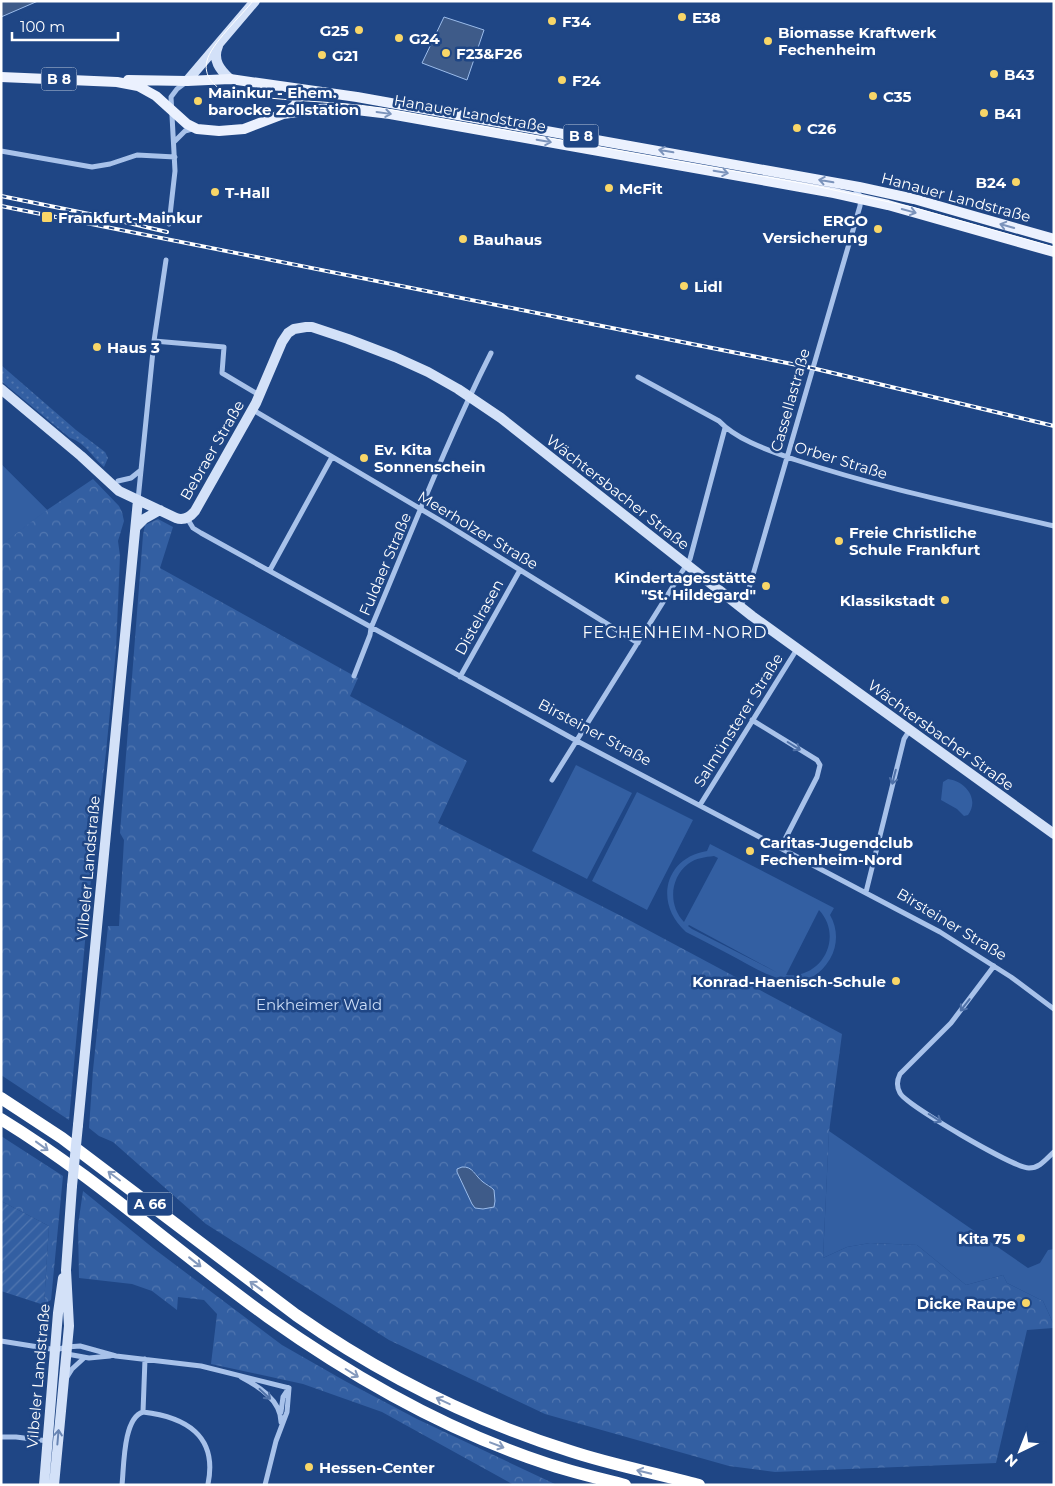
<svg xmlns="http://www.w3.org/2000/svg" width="1055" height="1486" font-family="Montserrat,sans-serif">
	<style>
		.grass { fill: url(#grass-dots) }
		.forest { fill: url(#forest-crowns); fill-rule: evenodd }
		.park { fill: #335fa2; fill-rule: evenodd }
		.garden { fill: url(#garden-furrows) }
		.water { fill: #3e5b89; stroke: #9bbceb }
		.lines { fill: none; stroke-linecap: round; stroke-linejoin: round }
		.street { stroke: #a8c2ea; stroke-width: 5 }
		.secondary { stroke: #d3e1f8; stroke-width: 10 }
		.primary { stroke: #ebf1fe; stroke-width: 10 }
		.highway { stroke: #fff; stroke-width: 12 }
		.tram { stroke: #fff; stroke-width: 1 }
		.rail-casing { stroke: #fff; stroke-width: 4 }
		.rail { stroke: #1f4685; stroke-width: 2; stroke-dasharray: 5.5; stroke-linecap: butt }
		.secondary-bridge { stroke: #d3e1f8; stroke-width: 10 }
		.oneway { stroke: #7b93bb }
		.oneway2 { stroke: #4f71a8 }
		.oneway3 { stroke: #8499bc }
		.oneway4 { stroke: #6784b3 }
		.poi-dot { fill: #f8d668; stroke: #1f4685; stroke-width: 2 }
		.labels { text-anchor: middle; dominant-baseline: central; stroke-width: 5; stroke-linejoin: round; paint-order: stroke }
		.shield { fill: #1f4685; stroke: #bcc8da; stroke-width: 1 }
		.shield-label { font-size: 14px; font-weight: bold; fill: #fff }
		.poi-label { font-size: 15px; font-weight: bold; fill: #fff; stroke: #1f4685; text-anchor: start }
		.street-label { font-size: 15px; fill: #fff; stroke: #1f4685 }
		.park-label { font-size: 15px; fill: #ccddf7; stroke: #1f4685 }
		.neighbourhood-label { font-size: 16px; letter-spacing: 1px; fill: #fff; stroke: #1f4685 }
	</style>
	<defs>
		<pattern id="grass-dots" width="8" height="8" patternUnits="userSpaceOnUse" patternTransform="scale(1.25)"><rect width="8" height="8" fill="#335fa2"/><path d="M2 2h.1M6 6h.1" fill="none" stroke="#5277b0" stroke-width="1.8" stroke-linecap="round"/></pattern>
		<pattern id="forest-crowns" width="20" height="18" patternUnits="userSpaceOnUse" patternTransform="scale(1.25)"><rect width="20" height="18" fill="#335fa2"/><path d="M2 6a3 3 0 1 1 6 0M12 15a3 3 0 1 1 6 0" fill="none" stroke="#5277b0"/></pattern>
		<pattern id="garden-furrows" width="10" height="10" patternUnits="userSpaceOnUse" patternTransform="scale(1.25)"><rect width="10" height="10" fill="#335fa2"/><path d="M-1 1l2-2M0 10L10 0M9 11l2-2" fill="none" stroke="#5277b0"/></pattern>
	</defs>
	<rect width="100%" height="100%" fill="#1f4685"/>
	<path class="grass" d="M 1,365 L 76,430 L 105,452 L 108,458 L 104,467 C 92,457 86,443 70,438 L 1,381 Z"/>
	<path class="forest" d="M 1,464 L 47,510 L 93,479 L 119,506 L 122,512 L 124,521 L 118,541 L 120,556 L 116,650 L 106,752 L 89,897 L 69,1120 L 1,1075 Z
		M 158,519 L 173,527 L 160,568 L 358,678 L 350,696 L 467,761 L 438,823 L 629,920 L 842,1034 L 829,1132 L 823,1258 L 847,1247 L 870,1243 L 917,1245 L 966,1285 L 1003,1275 L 1007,1283 L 1043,1301 L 1054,1325 L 1053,1328 L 1027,1330 L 996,1463 L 775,1472 L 729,1466 L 545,1414 L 389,1340 L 206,1224 L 113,1142 L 99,1136 L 89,1128 L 93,1070 L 108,926 L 119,926 L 124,840 L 120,833 L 143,535 L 145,525 ZM 473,1170 L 483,1182 L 490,1185 L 483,1209 L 472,1204 L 463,1182 Z
		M 1,1136 L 63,1176 L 51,1300 L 44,1304 L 49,1226 L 1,1201 Z
		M 83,1191 L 153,1248 L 282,1345 L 345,1381 L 417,1419 L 557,1485 L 514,1485 L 382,1412 L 303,1384 L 211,1364 L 217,1314 L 204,1300 L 178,1297 L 177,1310 L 152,1291 L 132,1284 L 79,1278 L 78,1225 Z"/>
	<path class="park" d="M 1,464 L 47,510 L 1,545 Z
		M 576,765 L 632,793 L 587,879 L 532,851 Z
		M 948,779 C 965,781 980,799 968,815 L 964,816 L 957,809 L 941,800 L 943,782 Z
		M 637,792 L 693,820 L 647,910 L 592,881 Z
		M 710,844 L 834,908 L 830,915 C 838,929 838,945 830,959 C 806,999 767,975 738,959 C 721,950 704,941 686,932 C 654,904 664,858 707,851 ZM 714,856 L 718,858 L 684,922 C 668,905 670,878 688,864 C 696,858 705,857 714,856 ZM 819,910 C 844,937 822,979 786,975 ZM 688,926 L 689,925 L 778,973 L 692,929 Z
		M 829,1131 L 1028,1268 L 1040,1263 L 1048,1250 L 1054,1249 L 1054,1325 L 1043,1301 L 1007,1283 L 1003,1275 L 966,1285 L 917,1245 L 870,1243 L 847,1247 L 823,1258 Z"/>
	<path class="garden" d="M 1,1201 L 49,1226 L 44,1305 L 1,1291 Z"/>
	<path class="water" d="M 1,1 L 38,1 L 1,17 Z
		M 444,17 L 484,30 L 467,80 L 422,63 Z
		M 462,1167 C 473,1166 475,1176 483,1182 C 487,1185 490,1186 494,1190 L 495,1201 L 494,1207 L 483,1209 L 475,1208 L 472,1204 L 457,1172 L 457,1169 Z"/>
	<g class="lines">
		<path class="street" d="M 175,141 L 185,131 L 192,129
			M 1,151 L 92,167 L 110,164 L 137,155 L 175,157
			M 169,224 L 175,171 L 171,97 L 177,89 L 185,83
			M 154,341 L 224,347 L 222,373 L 259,395
			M 638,377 L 719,421 C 738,441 771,451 796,460 C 880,488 968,506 1054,526
			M 253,410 L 441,521 L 638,643
			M 118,481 L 131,478 L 141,470
			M 138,500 L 154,341 L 166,260
			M 187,518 L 193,528 L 201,533 L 577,741 L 940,932 L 1011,977 L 1054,1009
			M 270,570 L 332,457
			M 740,607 L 748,592 L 860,206 L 861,197 L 854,188
			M 354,676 L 370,635 L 371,628 C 410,536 446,442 491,353
			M 460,677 L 520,570
			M 752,720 L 817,760 L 820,765 L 817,777 L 781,847
			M 552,780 L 690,559 L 725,428
			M 700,805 L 797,649
			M 866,892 L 904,739 L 909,731
			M 994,966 L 951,1023 L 900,1074 C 897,1080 896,1086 900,1093 C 906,1105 1014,1168 1029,1168 C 1040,1168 1046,1159 1054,1152
			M 1,1341 L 57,1350
			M 55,1350 L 67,1347 L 80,1346 L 116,1356 L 201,1366 L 289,1388
			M 67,1354 L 89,1358 L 110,1356
			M 67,1377 L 72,1369 L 84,1358
			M 241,1377 C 258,1386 281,1400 281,1422
			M 143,1412 C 185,1417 218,1435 208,1484
			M 281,1412 L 283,1397 L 289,1388
			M 1,1437 L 16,1437 L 48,1441
			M 122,1485 C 124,1467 123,1418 143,1412 L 145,1359
			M 265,1485 L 276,1441 L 287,1412 L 289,1388"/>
		<path class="secondary" d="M 218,46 C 212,60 220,70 230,79
			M 187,81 L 255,1
			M 1,389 L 81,456 L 119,491 L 176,518 C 184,521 190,517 195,511 L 256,403 L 282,342 L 288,333 L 294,329 L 306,327 L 312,327 L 348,339 L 395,357 L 428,372 L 458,389 L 501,418 L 752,616 L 1054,834
			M 136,527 L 144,519 L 160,510
			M 78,1125 L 138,500
			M 44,1485 L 58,1313 L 63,1278
			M 54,1485 L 69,1326 L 66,1270 L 72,1186"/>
		<path class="primary" d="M 1,77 L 117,82 L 138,86 L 156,96 L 187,124 L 197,129 L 219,131 L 244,129 L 283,114 L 319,109 L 340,108 L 390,114 L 834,193 L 888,205 L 1054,252
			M 128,80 L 187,81 L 230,79 L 357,97 L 859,187 L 914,199 L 1054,239
			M 284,113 C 292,108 300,104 298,94 L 291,88"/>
		<path class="highway" d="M 1,1098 L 62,1138 L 296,1315 C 380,1374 472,1420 570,1451 C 612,1465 656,1473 699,1485
			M 1,1119 C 96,1177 178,1253 268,1317 C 354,1378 445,1430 545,1463 C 571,1472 598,1478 625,1485"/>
		<path class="tram" d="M 253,1 C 242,15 210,45 207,61 C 203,75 214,87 226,92 C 277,102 329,100 381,108 L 806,184 L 912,207 L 1054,247"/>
		<defs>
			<path id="rail" d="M 1,196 L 99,216 L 167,232
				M 1,206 L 812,368 L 1054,426"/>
		</defs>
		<use href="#rail" class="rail-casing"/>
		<use href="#rail" class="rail"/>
		<path class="secondary-bridge" d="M 72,1186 L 78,1125"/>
	</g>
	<defs><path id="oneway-shaft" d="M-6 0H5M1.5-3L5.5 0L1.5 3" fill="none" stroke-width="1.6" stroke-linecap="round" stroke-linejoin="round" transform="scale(1.25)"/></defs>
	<g class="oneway">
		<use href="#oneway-shaft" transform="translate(384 113) rotate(8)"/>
		<use href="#oneway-shaft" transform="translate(544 141) rotate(10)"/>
		<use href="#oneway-shaft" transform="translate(666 151) rotate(-170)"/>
		<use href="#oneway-shaft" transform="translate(721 172) rotate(10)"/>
		<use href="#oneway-shaft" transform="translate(826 181) rotate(-170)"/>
		<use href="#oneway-shaft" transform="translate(909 211) rotate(15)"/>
		<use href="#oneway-shaft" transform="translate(1007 226) rotate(-164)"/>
	</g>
	<g class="oneway2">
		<use href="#oneway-shaft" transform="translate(794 746) rotate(32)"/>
		<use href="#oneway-shaft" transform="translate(894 777) rotate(104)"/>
		<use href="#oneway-shaft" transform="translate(965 1005) rotate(128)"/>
		<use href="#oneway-shaft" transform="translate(935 1118) rotate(32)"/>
		<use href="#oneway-shaft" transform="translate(265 1394) rotate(43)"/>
	</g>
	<g class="oneway3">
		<use href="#oneway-shaft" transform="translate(42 1146) rotate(36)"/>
		<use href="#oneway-shaft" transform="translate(114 1176) rotate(-143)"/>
		<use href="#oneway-shaft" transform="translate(195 1262) rotate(38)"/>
		<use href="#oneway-shaft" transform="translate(256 1286) rotate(-144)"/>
		<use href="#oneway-shaft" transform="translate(352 1373) rotate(32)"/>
		<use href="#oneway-shaft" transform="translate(443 1401) rotate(-155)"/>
		<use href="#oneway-shaft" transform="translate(497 1445) rotate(21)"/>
		<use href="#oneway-shaft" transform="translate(644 1472) rotate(-166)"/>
	</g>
	<use class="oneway4" href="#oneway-shaft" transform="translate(58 1437) rotate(-85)"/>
	<g class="poi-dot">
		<circle cx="682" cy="17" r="5"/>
		<circle cx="552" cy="21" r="5"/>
		<circle cx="359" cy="30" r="5"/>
		<circle cx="399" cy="38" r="5"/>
		<circle cx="768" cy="41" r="5"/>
		<circle cx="446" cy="53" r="5"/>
		<circle cx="322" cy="55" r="5"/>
		<circle cx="994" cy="74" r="5"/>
		<circle cx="562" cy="80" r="5"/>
		<circle cx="873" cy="96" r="5"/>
		<circle cx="198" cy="101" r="5"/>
		<circle cx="984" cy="113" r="5"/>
		<circle cx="797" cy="128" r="5"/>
		<circle cx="1016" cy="182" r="5"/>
		<circle cx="609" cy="188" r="5"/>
		<circle cx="215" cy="192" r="5"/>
		<rect x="41" y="211" width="12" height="12" rx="2.5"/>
		<circle cx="878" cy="229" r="5"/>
		<circle cx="463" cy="239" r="5"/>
		<circle cx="684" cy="286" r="5"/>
		<circle cx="97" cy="347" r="5"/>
		<circle cx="364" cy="458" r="5"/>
		<circle cx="839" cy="541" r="5"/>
		<circle cx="766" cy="586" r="5"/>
		<circle cx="945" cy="600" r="5"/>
		<circle cx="750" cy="851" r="5"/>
		<circle cx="896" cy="981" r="5"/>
		<circle cx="1021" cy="1238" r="5"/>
		<circle cx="1026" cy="1303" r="5"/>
		<circle cx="309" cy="1467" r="5"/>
	</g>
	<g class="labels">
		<g class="shield">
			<rect x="41.5" y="67.5" width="35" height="23" rx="4"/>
			<rect x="563.5" y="124.5" width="35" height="23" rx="4"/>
			<rect x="127.5" y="1192.5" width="45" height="23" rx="4"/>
		</g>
		<g class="shield-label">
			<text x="59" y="79">B 8</text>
			<text x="581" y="136">B 8</text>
			<text x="150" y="1204">A 66</text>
		</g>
		<g class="poi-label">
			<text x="692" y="17">E38</text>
			<text x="562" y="21">F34</text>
			<text x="349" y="30" text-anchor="end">G25</text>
			<text x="778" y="32">Biomasse Kraftwerk<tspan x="778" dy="17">Fechenheim</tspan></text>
			<text x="409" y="38">G24</text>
			<text x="456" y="53">F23&amp;F26</text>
			<text x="332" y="55">G21</text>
			<text x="1004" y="74">B43</text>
			<text x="572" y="80">F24</text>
			<text x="208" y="92">Mainkur - Ehem.<tspan x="208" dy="17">barocke Zollstation</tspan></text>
			<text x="883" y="96">C35</text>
			<text x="994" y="113">B41</text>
			<text x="807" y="128">C26</text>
			<text x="1006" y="182" text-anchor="end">B24</text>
			<text x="619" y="188">McFit</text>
			<text x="225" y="192">T-Hall</text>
			<text x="58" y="217">Frankfurt-Mainkur</text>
			<text x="868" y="220" text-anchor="end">ERGO<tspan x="868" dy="17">Versicherung</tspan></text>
			<text x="473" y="239">Bauhaus</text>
			<text x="694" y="286">Lidl</text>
			<text x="107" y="347">Haus 3</text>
			<text x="374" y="449">Ev. Kita<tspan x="374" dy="17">Sonnenschein</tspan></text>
			<text x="849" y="532">Freie Christliche<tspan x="849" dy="17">Schule Frankfurt</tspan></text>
			<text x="756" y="577" text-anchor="end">Kindertagesstätte<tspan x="756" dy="17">"St. Hildegard"</tspan></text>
			<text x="935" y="600" text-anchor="end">Klassikstadt</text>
			<text x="760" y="842">Caritas-Jugendclub<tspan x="760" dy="17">Fechenheim-Nord</tspan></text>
			<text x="886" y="981" text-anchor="end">Konrad-Haenisch-Schule</text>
			<text x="1011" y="1238" text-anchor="end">Kita 75</text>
			<text x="1016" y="1303" text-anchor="end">Dicke Raupe</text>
			<text x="319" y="1467">Hessen-Center</text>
		</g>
		<g class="street-label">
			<text transform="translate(470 113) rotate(10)">Hanauer Landstraße</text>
			<text transform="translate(956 197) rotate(15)">Hanauer Landstraße</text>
			<text transform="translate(790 400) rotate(-74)">Cassellastraße</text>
			<text transform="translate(212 450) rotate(-60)">Bebraer Straße</text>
			<text transform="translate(841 460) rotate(17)">Orber Straße</text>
			<text transform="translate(618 492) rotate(38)">Wächtersbacher Straße</text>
			<text transform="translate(478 530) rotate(31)">Meerholzer Straße</text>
			<text transform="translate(385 564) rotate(-67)">Fuldaer Straße</text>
			<text transform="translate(479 617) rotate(-61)">Distelrasen</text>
			<text transform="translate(738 720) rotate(-58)">Salmünsterer Straße</text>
			<text transform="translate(595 732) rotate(28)">Birsteiner Straße</text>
			<text transform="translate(941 735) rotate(36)">Wächtersbacher Straße</text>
			<text transform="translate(88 868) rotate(-85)">Vilbeler Landstraße</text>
			<text transform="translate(952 924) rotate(31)">Birsteiner Straße</text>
			<text transform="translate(38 1376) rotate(-85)">Vilbeler Landstraße</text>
		</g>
		<g class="park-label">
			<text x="319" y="1004">Enkheimer Wald</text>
		</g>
		<g class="neighbourhood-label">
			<text x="675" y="632">FECHENHEIM-NORD</text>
		</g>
	</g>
	<rect width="1055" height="1486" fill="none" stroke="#ffffff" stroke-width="5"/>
	<g transform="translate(1020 1451) rotate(223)" stroke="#1f4685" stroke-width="4" paint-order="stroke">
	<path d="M0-4L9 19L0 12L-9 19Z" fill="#ffffff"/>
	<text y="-8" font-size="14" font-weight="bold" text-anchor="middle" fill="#ffffff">N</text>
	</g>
	<path d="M12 32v8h106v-8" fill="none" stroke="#ffffff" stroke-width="2.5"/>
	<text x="20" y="32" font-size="15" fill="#ffffff" stroke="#1f4685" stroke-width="4" paint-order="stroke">100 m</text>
</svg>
